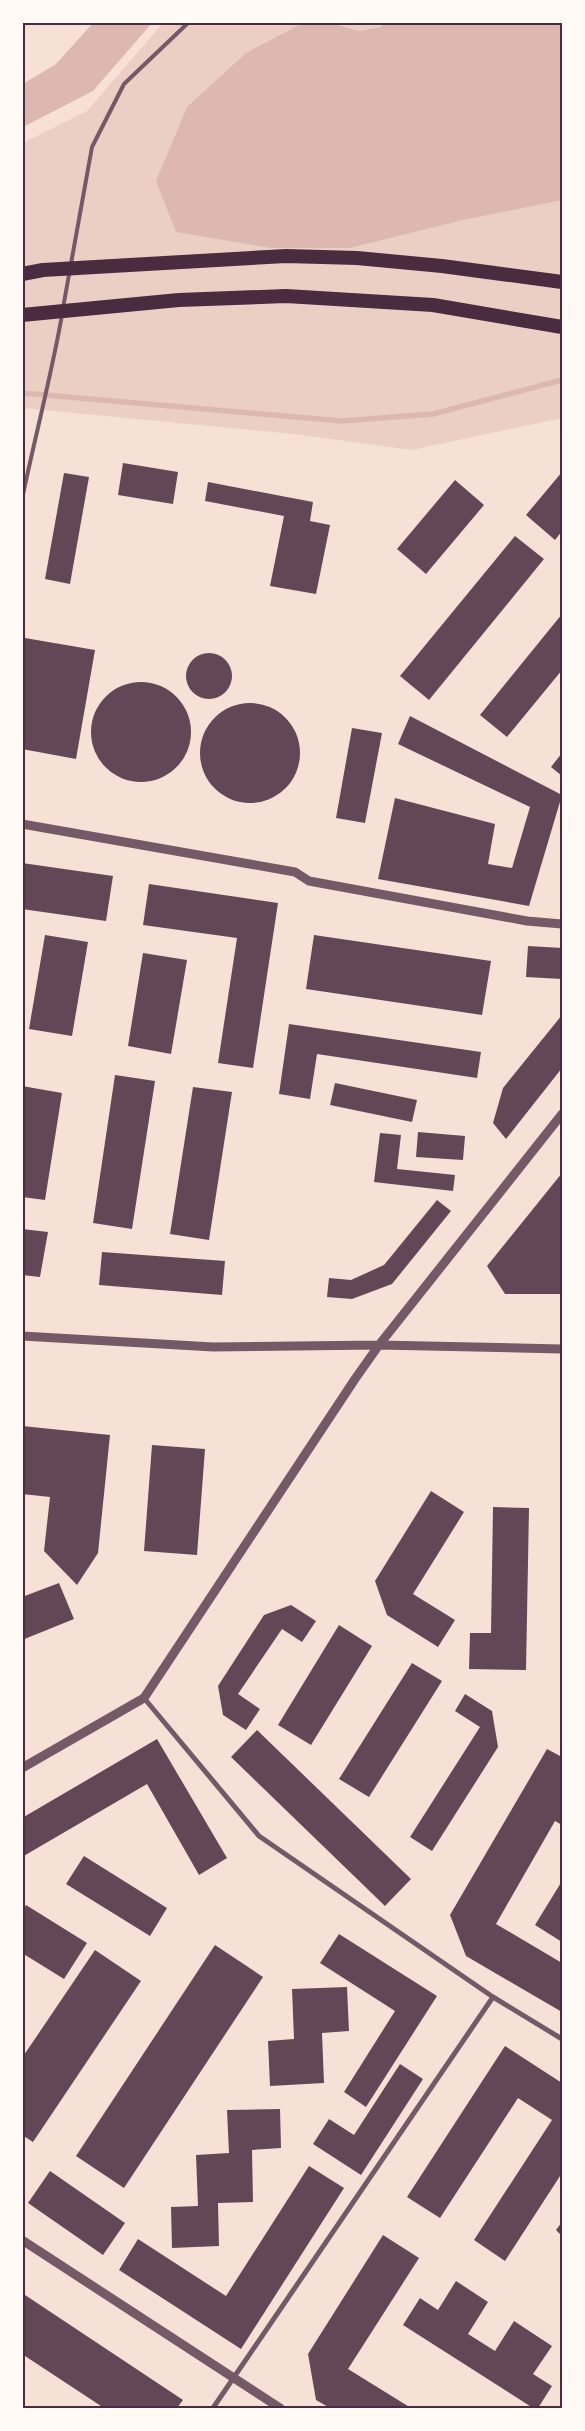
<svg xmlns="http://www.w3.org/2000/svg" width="585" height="2431" font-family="'Alegreya Sans',sans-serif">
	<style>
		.green { fill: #ebcfc5 }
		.water { fill: #dcb8b0 }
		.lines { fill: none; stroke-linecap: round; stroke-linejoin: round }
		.stream { stroke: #dcb8b0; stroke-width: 5.5 }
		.building { fill: #644757 }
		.service { stroke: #755966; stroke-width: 4 }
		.minor { stroke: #755966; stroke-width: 5 }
		.tertiary { stroke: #755966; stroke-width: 9 }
		.trunk { stroke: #4a2c40; stroke-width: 14 }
		.neatline { fill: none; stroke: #4a2c40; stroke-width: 2 }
	</style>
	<rect width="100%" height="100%" fill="#f7e1d7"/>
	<path class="green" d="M 163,23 L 562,23 L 562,418 L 412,450 L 293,434 L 23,408 L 23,143 L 87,111 Z"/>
	<path class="water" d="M 384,22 L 562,23 L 562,200 L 463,220 L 350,248 L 271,248 L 176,232 L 156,181 L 187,107 L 246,53 L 303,23 L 330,23 L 359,31 L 381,27 Z
		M 93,23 L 152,23 L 93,91 L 23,127 L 23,84 L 56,64 Z"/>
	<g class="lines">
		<path class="stream" d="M 22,393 L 342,421 L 433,414 L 562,380"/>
	</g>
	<path class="building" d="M 123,463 L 178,472 L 173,504 L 118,495 Z
		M 562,472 L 562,531 L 555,540 L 526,515 Z
		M 64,473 L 89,477 L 70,584 L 45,579 Z
		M 455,480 L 484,505 L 426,574 L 397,549 Z
		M 208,482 L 313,502 L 310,521 L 330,525 L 316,594 L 270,586 L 284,516 L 205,501 Z
		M 515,536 L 544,559 L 429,700 L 400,676 Z
		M 562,614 L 562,670 L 507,737 L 480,715 Z
		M 25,638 L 95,650 L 76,759 L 22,749 L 22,654 Z
		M186 676a23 23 0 1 1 46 0a23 23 0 1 1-46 0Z
		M91 732a50 50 0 1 1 100 0a50 50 0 1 1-100 0Z
		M200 753a50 50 0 1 1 100 0a50 50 0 1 1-100 0Z
		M 410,716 L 562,795 L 529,906 L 378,879 L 395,798 L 495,824 L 488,864 L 512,868 L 530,807 L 398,744 Z
		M 352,728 L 382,733 L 365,823 L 336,818 Z
		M 562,753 L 562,776 L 551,767 Z
		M 22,863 L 113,876 L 106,921 L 22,909 Z
		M 149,884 L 278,903 L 253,1068 L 218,1063 L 237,938 L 143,925 Z
		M 45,935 L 88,942 L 72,1036 L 29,1029 Z
		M 314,935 L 491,961 L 482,1015 L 306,989 Z
		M 528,946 L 562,948 L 562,979 L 526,977 Z
		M 143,953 L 187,960 L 171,1054 L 128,1046 Z
		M 562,1015 L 562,1068 L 506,1139 L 493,1123 L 503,1088 Z
		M 289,1024 L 481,1052 L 477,1078 L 317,1054 L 310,1099 L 279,1094 Z
		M 115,1075 L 155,1081 L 132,1229 L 93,1223 Z
		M 335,1083 L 417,1100 L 412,1122 L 330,1105 Z
		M 22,1086 L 62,1093 L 45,1200 L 22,1197 Z
		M 193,1087 L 232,1092 L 209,1240 L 170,1234 Z
		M 418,1132 L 465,1136 L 463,1160 L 416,1157 Z
		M 380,1133 L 401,1135 L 397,1169 L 455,1175 L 453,1191 L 374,1182 Z
		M 562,1173 L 562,1294 L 505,1294 L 487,1266 Z
		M 437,1200 L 451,1211 L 392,1284 L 352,1299 L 327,1297 L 329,1278 L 351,1280 L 384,1265 Z
		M 22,1229 L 48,1232 L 40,1277 L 22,1275 Z
		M 102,1252 L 225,1261 L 222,1295 L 99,1285 Z
		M 22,1426 L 110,1435 L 98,1553 L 77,1585 L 44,1551 L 50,1497 L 22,1494 Z
		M 152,1445 L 205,1449 L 197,1555 L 144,1551 Z
		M 431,1491 L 464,1512 L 413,1594 L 455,1620 L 438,1647 L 387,1615 L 375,1581 Z
		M 493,1507 L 529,1508 L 526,1670 L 469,1669 L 470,1633 L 491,1633 Z
		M 59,1583 L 74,1619 L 22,1640 L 22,1597 Z
		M 291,1605 L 316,1621 L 302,1642 L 282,1629 L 238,1694 L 260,1709 L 246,1730 L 223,1715 L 218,1686 L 264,1615 Z
		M 339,1625 L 372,1646 L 311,1745 L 278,1725 Z
		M 412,1663 L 442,1681 L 369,1797 L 339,1779 Z
		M 465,1694 L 492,1711 L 498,1747 L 432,1851 L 410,1837 L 480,1727 L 455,1711 Z
		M 257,1730 L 411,1879 L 385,1906 L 231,1757 Z
		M 157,1739 L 227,1858 L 199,1875 L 147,1784 L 22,1857 L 22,1818 Z
		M 547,1749 L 562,1757 L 562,1825 L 555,1821 L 496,1924 L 562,1963 L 562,2012 L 466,1956 L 450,1915 Z
		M 84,1856 L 167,1908 L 150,1936 L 66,1884 Z
		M 562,1881 L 562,1942 L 535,1925 Z
		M 26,1905 L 87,1943 L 64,1979 L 22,1953 L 22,1911 Z
		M 339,1934 L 437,1996 L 366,2107 L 344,2092 L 395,2011 L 320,1963 Z
		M 215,1945 L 263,1977 L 124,2188 L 76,2156 Z
		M 95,1950 L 141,1981 L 33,2142 L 22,2135 L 22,2058 Z
		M 347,1987 L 349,2031 L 322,2033 L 324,2083 L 270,2086 L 268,2041 L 294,2039 L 292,1989 Z
		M 505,2046 L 562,2083 L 562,2173 L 505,2261 L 474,2240 L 552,2120 L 518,2098 L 440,2218 L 407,2197 Z
		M 400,2064 L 423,2079 L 361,2175 L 313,2144 L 329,2119 L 354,2135 Z
		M 280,2109 L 281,2148 L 252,2150 L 253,2202 L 218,2203 L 219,2246 L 172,2248 L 171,2207 L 198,2206 L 196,2155 L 229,2153 L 227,2110 Z
		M 309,2166 L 344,2188 L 241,2349 L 119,2270 L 138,2239 L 226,2296 Z
		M 50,2171 L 125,2223 L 103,2255 L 28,2203 Z
		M 562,2222 L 562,2236 L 556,2230 Z
		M 383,2235 L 419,2258 L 348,2369 L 411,2408 L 330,2408 L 316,2400 L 308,2354 Z
		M 456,2281 L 488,2302 L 468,2334 L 495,2351 L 514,2321 L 552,2346 L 533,2374 L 552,2386 L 538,2408 L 533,2408 L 403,2325 L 420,2298 L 438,2310 Z
		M 25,2295 L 183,2400 L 177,2408 L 104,2408 L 22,2354 L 22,2299 Z"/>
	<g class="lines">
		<path class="service" d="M 63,308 L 92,147 L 124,84 L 189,22
			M 22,499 C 35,437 51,377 62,315"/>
		<path class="minor" d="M 144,1698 L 259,1836 L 493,1997 L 562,2039
			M 213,2408 L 493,1997"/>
		<path class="tertiary" d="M 22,824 L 295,872 L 309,881 L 527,921 L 562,924
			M 22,1336 L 213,1347 L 379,1345 L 562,1349
			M 22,1768 L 144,1698 L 355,1379 L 379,1345 L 562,1114
			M 22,2240 L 280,2408"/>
		<path class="trunk" d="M 22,274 L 43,270 L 286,256 L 357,258 L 442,266 L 562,282
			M 22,315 L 179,300 L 286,296 L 433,305 L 562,327"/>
	</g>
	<rect width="585" height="2431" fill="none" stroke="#fffaf5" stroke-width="48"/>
	<rect x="24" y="24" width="537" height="2383" class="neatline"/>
</svg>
